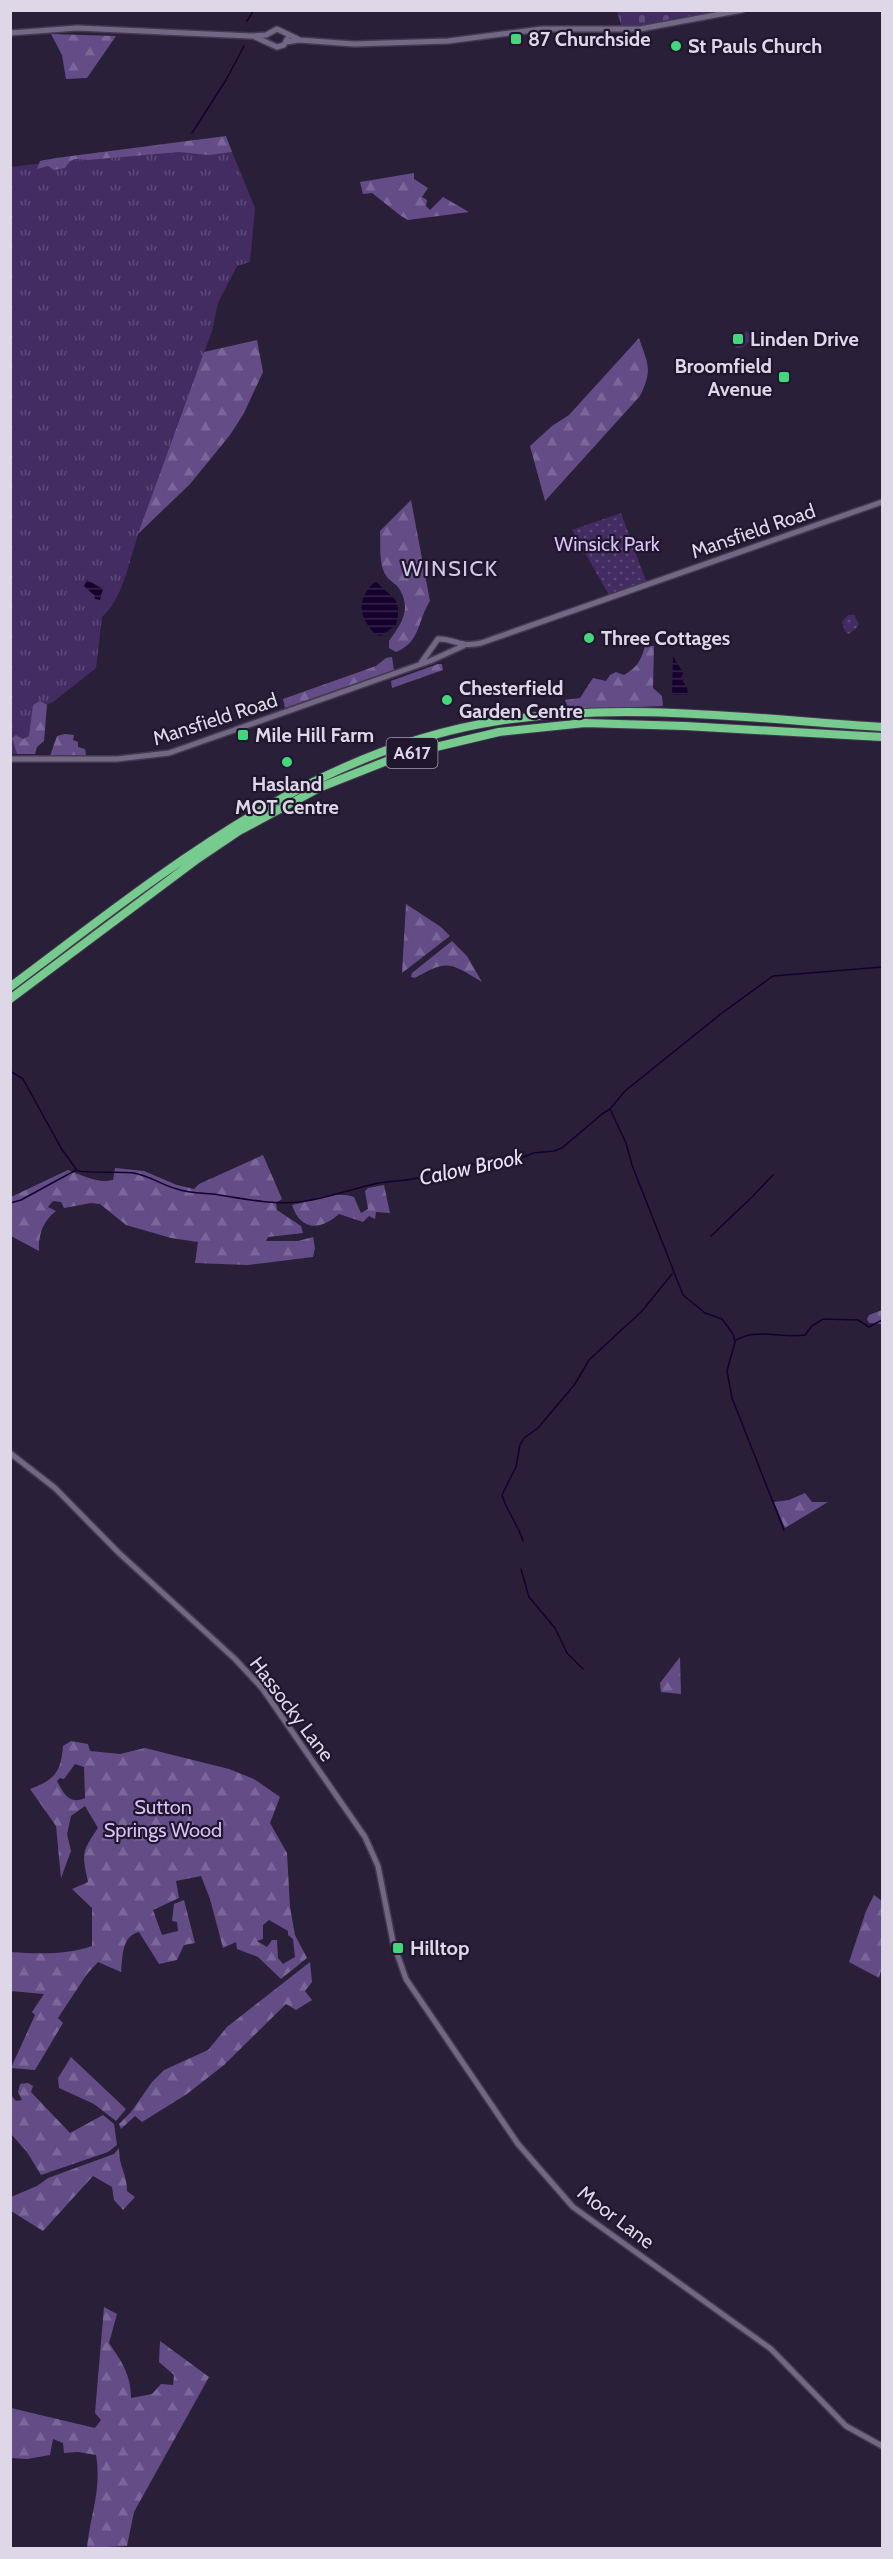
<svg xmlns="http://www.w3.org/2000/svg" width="893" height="2559" font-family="Cabin,sans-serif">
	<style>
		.grass { fill: url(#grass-tufts) }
		.forest { fill: url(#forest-firs); fill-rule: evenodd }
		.cemetery { fill: url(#cemetery-stones) }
		.park { fill: url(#park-dots) }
		.water { fill: url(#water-rules) }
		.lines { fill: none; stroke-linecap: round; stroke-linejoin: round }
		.stream { stroke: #15002d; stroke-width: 1.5 }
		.secondary-casing { stroke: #433a4f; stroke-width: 8 }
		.highway-casing { stroke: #433a4f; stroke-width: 10 }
		.secondary { stroke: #726785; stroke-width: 5 }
		.highway { stroke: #78cb8f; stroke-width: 8 }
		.poi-dot { fill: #43d77b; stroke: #20162e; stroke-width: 2 }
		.labels { text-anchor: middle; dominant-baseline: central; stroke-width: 4.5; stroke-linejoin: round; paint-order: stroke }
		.shield { fill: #20162e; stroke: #a49db0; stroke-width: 1.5 }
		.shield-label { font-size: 18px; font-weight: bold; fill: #ddd7e8 }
		.poi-label { font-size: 20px; font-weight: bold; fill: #ddd7e8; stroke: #20162e; text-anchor: start }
		.street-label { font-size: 20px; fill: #ddd7e8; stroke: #20162e }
		.park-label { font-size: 20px; fill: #d6c3f8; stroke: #20162e }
		.water-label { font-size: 21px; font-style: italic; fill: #e7e1f3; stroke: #20162e }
		.quarter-label { font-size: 22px; letter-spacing: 1.5px; fill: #d4c8ea; stroke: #20162e }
	</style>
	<defs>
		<pattern id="grass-tufts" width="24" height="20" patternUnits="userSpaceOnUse" patternTransform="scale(1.5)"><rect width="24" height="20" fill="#432c62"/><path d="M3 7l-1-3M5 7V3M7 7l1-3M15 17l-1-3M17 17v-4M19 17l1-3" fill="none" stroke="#5e4a78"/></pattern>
		<pattern id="forest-firs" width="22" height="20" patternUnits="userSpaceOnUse" patternTransform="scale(1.5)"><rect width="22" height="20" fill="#644d87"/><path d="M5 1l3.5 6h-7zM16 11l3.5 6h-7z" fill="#7a6698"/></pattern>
		<pattern id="cemetery-stones" width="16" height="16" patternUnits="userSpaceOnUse" patternTransform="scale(1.5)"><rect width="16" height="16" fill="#432c62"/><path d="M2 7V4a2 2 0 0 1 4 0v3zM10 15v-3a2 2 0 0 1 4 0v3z" fill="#5e4a78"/></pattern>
		<pattern id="park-dots" width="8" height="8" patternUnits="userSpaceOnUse" patternTransform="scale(1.5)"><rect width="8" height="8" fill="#432c62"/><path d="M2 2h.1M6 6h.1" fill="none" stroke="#5e4a78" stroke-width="1.8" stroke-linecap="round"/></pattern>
		<pattern id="water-rules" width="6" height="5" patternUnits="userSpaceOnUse" patternTransform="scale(1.5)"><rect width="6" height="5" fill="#15002d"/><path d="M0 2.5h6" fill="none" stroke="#37244b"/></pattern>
	</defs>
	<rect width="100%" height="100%" fill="#291f39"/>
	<path class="grass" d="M 228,142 L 255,208 L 250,262 L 237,266 L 218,303 L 212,331 C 187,396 164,463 140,530 C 129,558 125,596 102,617 L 96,668 L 53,702 L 36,710 L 30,754 L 11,754 L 10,167 Z
		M 747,331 L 750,335 L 750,341 L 742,348 L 736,348 L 732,342 Z"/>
	<path class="forest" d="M 51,34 L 116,36 L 87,78 L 66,79 L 62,55 Z
		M 226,136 L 232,152 L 209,155 L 179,152 L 87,160 C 75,158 71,158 65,168 L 54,170 L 48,166 L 37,169 L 40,161 L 56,158 Z
		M 414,173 L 414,179 L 428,188 L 422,197 L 427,200 L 426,206 L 430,210 L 443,197 L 469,212 L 408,220 L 401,216 L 372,193 L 363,194 L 360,182 Z
		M 639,338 C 648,365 653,369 640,396 L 545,501 L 530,446 L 552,426 L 569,415 Z
		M 257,340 L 263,372 L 244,413 L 230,435 L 190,484 L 138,534 L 204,352 Z
		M 411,500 L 430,601 C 417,621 421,642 396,652 L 389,648 L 389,641 C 400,625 412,611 400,590 C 397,584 391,582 387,577 C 378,565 381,545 380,531 Z
		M 645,646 L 654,646 L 653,688 L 662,696 L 663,706 L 569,710 L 565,700 L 580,698 L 593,678 L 606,681 L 610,675 L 616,672 L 624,675 C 638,667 641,660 645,646 Z
		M 392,657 L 394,671 L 285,708 L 283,699 L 376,666 L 386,658 Z
		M 438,664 L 442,664 L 443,670 L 392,688 L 391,681 Z
		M 40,701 L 47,705 L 44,741 L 37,747 L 35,754 L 17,754 L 12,738 L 16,735 L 23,739 L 29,736 L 33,705 Z
		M 65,734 L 74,735 L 73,740 L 78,742 L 78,747 L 85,749 L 86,755 L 50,756 L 57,736 Z
		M 406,904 L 441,927 L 450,936 L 402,973 Z
		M 452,941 L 467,956 L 482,982 C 450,963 448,959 415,978 L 411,977 L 412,973 Z
		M 263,1155 L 282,1199 L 276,1203 L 277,1210 L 301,1226 L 303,1233 L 268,1237 L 266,1241 L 298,1241 L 313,1237 L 315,1248 L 313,1257 L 248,1265 L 195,1263 L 198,1242 L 171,1238 L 126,1225 L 100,1204 L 91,1203 L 64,1208 L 61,1202 L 53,1201 L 48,1207 L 56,1211 C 43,1221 38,1235 39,1251 L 11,1236 L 11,1197 L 68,1170 C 82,1175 97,1184 113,1180 L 115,1168 L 144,1171 L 177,1185 L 194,1189 L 199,1184 Z
		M 384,1185 L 390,1213 L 376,1212 L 375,1219 L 369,1216 L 363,1222 L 339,1214 C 321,1230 301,1232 292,1205 C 311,1201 335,1190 354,1197 L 361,1213 L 368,1209 L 365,1191 L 368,1188 Z
		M 882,1310 L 882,1324 L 869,1323 L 867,1319 L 869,1315 Z
		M 805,1493 L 812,1502 L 828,1502 L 785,1528 L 774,1502 L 789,1500 Z
		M 680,1657 L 681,1694 L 661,1692 L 660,1683 Z
		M 71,1741 L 88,1744 L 90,1751 L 120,1754 L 145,1748 L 229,1769 L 254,1779 L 280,1797 L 270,1823 L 287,1853 L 290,1907 L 295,1935 L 307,1958 L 281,1979 L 258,1957 L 237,1949 L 236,1942 L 223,1948 L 210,1899 L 201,1876 L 176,1881 L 179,1898 L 153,1910 L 162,1935 L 178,1931 L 177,1922 L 172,1921 L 174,1904 L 184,1900 L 195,1943 L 184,1945 L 177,1960 L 159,1964 L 139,1932 C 121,1937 123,1956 121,1972 L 98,1962 L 87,1974 L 58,2018 L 63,2023 L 35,2070 L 11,2068 L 35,2015 L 32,2012 L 44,1994 L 11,1991 L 11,1952 C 37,1954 67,1955 92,1946 L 92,1908 L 72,1889 L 88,1882 C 82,1853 81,1853 98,1828 L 85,1806 L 71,1816 L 67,1834 L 71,1851 L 61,1878 L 56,1826 L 30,1789 C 54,1780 61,1773 63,1746 ZM 75,1764 L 84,1767 L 85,1798 C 69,1805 64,1794 57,1781 L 60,1778 L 64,1779 ZM 269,1920 L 288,1931 L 288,1935 L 293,1939 L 295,1957 L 283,1964 L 278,1958 L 277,1940 L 272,1940 L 267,1947 L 257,1941 L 263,1939 L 263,1925 Z
		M 874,1895 L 882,1901 L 882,1967 L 879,1978 L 849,1962 L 866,1911 Z
		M 310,1962 L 312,1982 L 305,1991 L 312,2000 L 296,2010 L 286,2004 L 224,2065 L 187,2094 L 142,2122 L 135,2116 L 121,2129 L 119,2124 L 131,2112 L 152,2082 L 164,2070 L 208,2050 L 227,2027 Z
		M 71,2057 L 126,2109 L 116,2121 L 94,2104 L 59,2088 L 58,2078 Z
		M 28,2083 L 33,2086 L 31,2092 L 70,2133 L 103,2115 L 114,2124 L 117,2145 L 108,2152 L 41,2175 L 27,2152 L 11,2134 L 11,2095 L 16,2101 L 22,2100 L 18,2092 L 20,2084 Z
		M 119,2148 C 119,2168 127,2173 127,2191 L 135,2197 L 123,2210 L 114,2200 L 112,2187 L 93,2176 L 43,2231 L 11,2211 L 11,2197 L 37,2186 L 48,2178 L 114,2154 Z
		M 104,2307 L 117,2314 L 109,2343 C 122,2362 131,2375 131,2398 L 152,2394 L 161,2384 L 173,2385 L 174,2375 L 159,2362 L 160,2341 L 209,2377 L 134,2512 L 127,2546 L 87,2548 C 90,2515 102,2491 96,2455 L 78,2452 L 64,2453 L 63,2443 L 53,2439 L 50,2455 L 27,2459 L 11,2458 L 11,2408 L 95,2428 L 101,2420 L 95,2413 Z"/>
	<path class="cemetery" d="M 617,11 L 617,10 L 716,11 L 641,25 L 621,25 Z"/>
	<path class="park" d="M 621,513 L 646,581 L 609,595 L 572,530 Z
		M 848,615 L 854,615 L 859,624 L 856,629 L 848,634 L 845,631 L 842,622 Z"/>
	<path class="water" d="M 87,580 L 103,589 L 100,600 L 95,599 L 94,595 L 84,586 Z
		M 376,581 C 391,599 403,595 396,625 L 381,636 L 376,635 C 358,617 356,598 376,581 Z
		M 673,656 L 683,673 L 681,678 L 687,688 L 688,695 L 672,695 Z"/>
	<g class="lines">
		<path class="stream" d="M 247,21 L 254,10
			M 192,133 L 226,80 L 244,46
			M 10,1071 L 23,1079 L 61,1148 L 76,1169
			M 610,1109 L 626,1143 L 632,1165 L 683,1295 L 705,1313 L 722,1319 L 733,1334 L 735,1342 L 727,1371 L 732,1398 L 784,1530
			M 753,1196 L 773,1175
			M 10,1203 L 21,1200 L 76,1170 C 82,1174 121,1171 134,1173 C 150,1176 162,1185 177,1189 C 188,1193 201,1193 213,1194 C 241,1198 270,1205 299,1202 C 322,1200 354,1188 379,1183 C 393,1180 421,1182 430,1171 L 438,1172 L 463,1166 L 493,1162 L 506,1156 L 524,1157 L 533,1153 L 554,1151 L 562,1148 L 602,1114 L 610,1109 L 625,1091 L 722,1013 L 773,976 L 882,967
			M 10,1220 L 11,1221
			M 711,1236 L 752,1197
			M 735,1341 C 754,1327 784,1339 805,1335 L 812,1326 L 823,1319 L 858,1320 L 869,1327 L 882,1320
			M 523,1541 C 518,1524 507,1512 502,1495 L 516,1467 L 520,1445 L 524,1438 L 538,1428 L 575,1384 L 589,1360 L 642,1311 L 672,1274
			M 521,1569 L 529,1597 L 555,1628 L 567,1653 L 583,1669"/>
		<defs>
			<path id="secondary" d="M 10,33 L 77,28 L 251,36 L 266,35 L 277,29 L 298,39
				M 253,36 L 277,47 L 284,45 L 287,39
				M 286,42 L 299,40 L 354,44 L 448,41 L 542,29 L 640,29 L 742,10
				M 421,663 L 438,639 C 453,638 459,648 481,643 L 882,502
				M 10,759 L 117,759 L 169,753 L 430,661 L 463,646
				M 10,1453 L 55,1488 L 119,1553 L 235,1659 L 262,1688 L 365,1837 L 378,1866 L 393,1942 L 406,1979 L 518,2144 L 573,2207 L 771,2349 L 846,2426 L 882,2446"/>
			<path id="highway" d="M 10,987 C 159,876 309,750 498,721 C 625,701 755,719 882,727
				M 10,999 L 196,860 L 239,831 L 321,787 L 402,755 L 499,732 L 585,723 L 685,726 L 882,737"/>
		</defs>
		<use href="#secondary" class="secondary-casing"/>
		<use href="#highway" class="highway-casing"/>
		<use href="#secondary" class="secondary"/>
		<use href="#highway" class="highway"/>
	</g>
	<g class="poi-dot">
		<rect x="510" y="33" width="12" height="12" rx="3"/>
		<circle cx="676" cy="46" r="6"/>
		<rect x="732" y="333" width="12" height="12" rx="3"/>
		<rect x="778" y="371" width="12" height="12" rx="3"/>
		<circle cx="589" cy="638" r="6"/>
		<circle cx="447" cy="700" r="6"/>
		<rect x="237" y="729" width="12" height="12" rx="3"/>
		<circle cx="287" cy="762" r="6"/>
		<rect x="392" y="1942" width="12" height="12" rx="3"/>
	</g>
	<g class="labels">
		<rect class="shield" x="386.5" y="738" width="51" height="30" rx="4.5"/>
		<g class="shield-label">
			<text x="412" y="753">A617</text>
		</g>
		<g class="poi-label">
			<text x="528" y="39">87 Churchside</text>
			<text x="688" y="46">St Pauls Church</text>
			<text x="750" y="339">Linden Drive</text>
			<text x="772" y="366" text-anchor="end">Broomfield<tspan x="772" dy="23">Avenue</tspan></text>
			<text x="601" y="638">Three Cottages</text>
			<text x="459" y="688">Chesterfield<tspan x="459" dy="23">Garden Centre</tspan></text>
			<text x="255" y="735">Mile Hill Farm</text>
			<text x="287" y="784" text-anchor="middle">Hasland<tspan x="287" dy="23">MOT Centre</tspan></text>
			<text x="410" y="1948">Hilltop</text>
		</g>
		<g class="street-label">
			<text transform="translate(753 531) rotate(-19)">Mansfield Road</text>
			<text transform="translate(215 719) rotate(-18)">Mansfield Road</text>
			<text transform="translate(292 1709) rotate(53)">Hassocky Lane</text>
			<text transform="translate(616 2217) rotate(37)">Moor Lane</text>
		</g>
		<g class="park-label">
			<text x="607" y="544">Winsick Park</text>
			<text x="163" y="1807">Sutton<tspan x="163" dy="23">Springs Wood</tspan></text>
		</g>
		<g class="water-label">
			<text transform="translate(471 1167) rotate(-12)">Calow Brook</text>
		</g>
		<g class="quarter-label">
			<text x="450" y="568">WINSICK</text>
		</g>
	</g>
	<rect width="893" height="2559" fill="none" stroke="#ddd7e8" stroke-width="24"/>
</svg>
